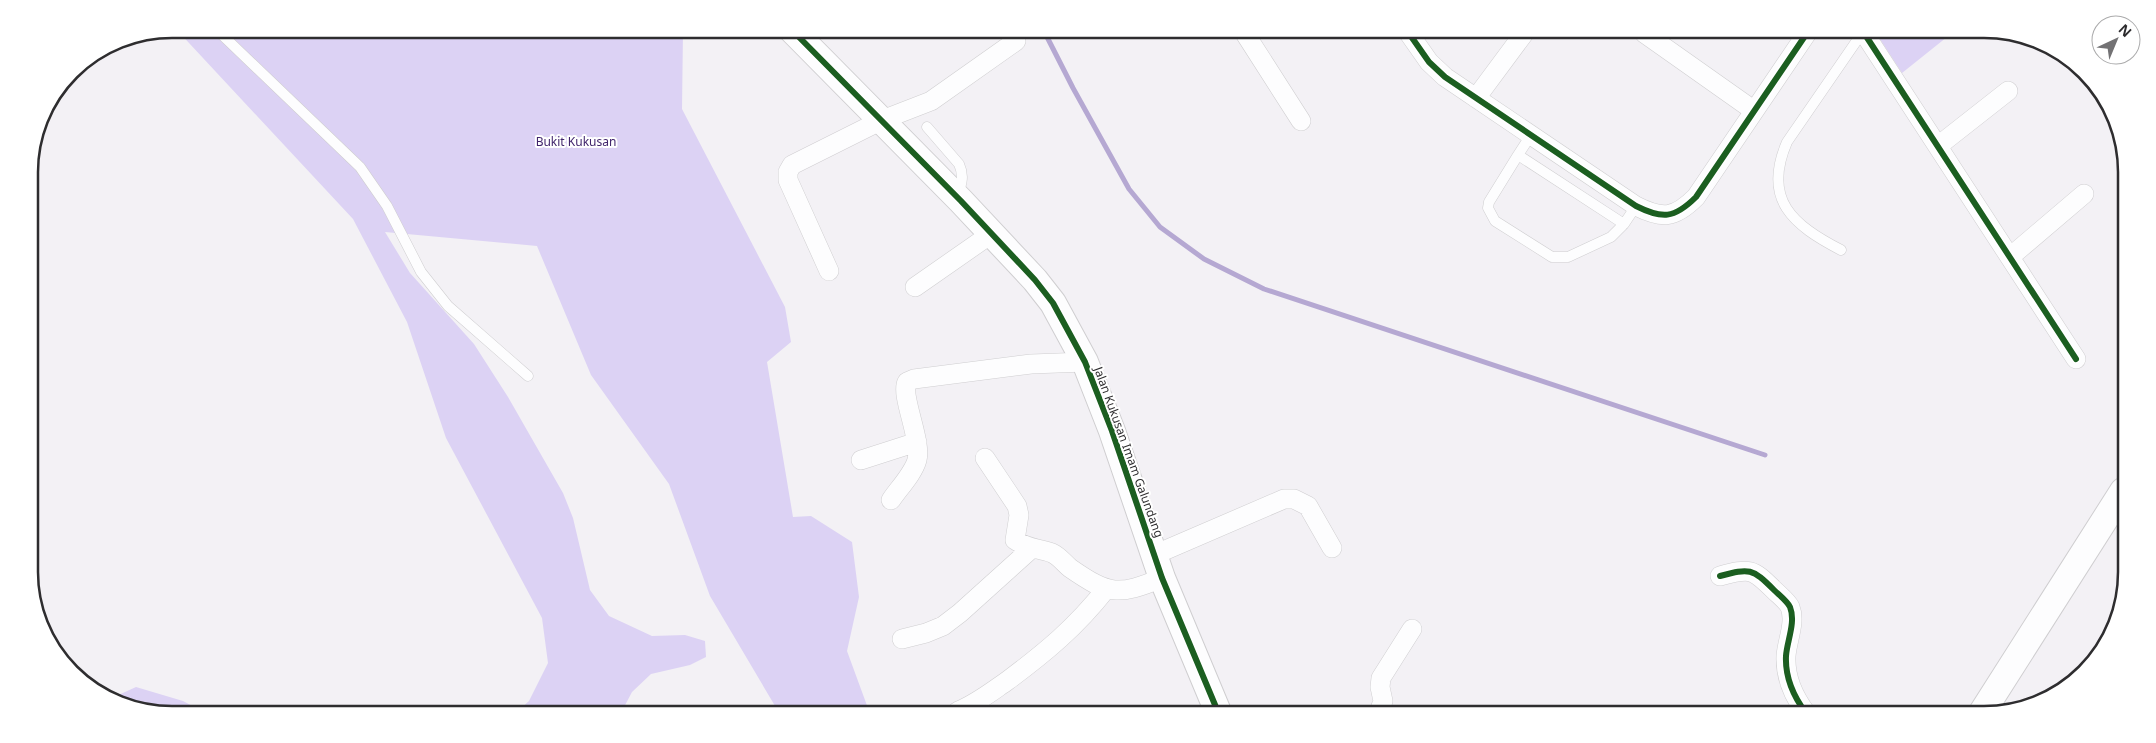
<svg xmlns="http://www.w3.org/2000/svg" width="2156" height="743" font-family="'Noto Sans',sans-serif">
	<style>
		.green { fill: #dcd2f4 }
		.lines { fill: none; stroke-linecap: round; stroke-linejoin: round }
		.stream { stroke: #b5a8d2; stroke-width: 5 }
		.lane-casing { stroke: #cfced0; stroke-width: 11 }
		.street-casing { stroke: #cfced0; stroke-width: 20 }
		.secondary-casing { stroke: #cfced0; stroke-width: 28 }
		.lane { stroke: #fdfdfe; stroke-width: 10 }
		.street { stroke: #fdfdfe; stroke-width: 19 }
		.secondary { stroke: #fdfdfe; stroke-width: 26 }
		.cycleway-casing { stroke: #fff; stroke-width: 9 }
		.cycleway { stroke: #1b5e20; stroke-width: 6 }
		.labels { text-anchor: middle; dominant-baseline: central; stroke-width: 4; stroke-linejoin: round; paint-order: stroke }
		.park-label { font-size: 12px; fill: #41256c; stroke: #fff }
		.street-label { font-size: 12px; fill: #2e2d2f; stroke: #fff }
		.rim { fill: none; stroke: #2e2d2f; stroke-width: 2.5 }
	</style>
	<rect width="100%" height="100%" fill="#f3f1f5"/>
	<path class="green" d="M 176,29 L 683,30 L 682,109 L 785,307 L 791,342 L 767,362 L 793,517 L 811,516 L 852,542 L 859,597 L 847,651 L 869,711 L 778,711 L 710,596 L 669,484 L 591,375 L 537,246 L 385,232 L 410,273 L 474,344 L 508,397 L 563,493 L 573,518 L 590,590 L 609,616 L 652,636 L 685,635 L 705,641 L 706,657 L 690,665 L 651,674 L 632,692 L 622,711 L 519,710 L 529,701 L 548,663 L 542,618 L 446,438 L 407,322 L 353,219 Z
		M 1876,33 L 1952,33 L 1902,73 Z
		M 136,687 L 183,701 L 198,709 L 134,709 L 114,697 Z"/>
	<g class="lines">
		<path class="stream" d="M 1044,31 L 1073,88 L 1129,189 L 1160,227 L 1204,259 L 1264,289 L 1765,455"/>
		<defs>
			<path id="lane" d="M 216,29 L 360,167 L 387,206 L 421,272 L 448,306 L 528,376
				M 927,127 L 959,164 C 964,175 962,183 958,194
				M 1531,135 L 1518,155 L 1624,224 L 1636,206
				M 1518,155 L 1489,202 L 1488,208 L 1495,221 L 1552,257 L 1568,257 L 1611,237 L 1624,224
				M 1841,250 C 1793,225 1762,200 1787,142 L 1862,33"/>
			<path id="street" d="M 1244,32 L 1301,121
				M 1408,32 L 1429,62 L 1445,77 L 1636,206 C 1662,219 1674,219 1696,197 L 1807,33
				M 1644,33 L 1746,105
				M 1864,33 L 2076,359
				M 1476,98 L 1525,32
				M 1938,146 L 2008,91
				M 2010,257 L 2084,194
				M 829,271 L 788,180 L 788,172 L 792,165 L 882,120 L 931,101 L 1016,41
				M 915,287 L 991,234
				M 985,458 L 1017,506 L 1019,515 L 1015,540 C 1028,549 1038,548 1052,553 C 1059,556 1064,563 1070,568 C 1109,595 1118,596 1162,578
				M 861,460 L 917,442
				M 891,500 C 899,488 913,474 917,460 C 922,440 900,395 907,382 L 914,379 L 1031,364 L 1085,362
				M 1154,555 L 1284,499 L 1294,499 L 1308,506 L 1332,548
				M 1720,576 C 1750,568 1752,568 1774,590 C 1779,595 1787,601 1790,607 C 1796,622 1787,641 1786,656 C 1785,677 1794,697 1806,713
				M 902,639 L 926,633 L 943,626 L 960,613 L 1031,549
				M 958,711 C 976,704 991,692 1007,681 C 1046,652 1076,627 1106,589
				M 1379,712 L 1383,701 L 1380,687 L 1381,678 L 1412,629"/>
			<path id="secondary" d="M 792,30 L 961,201 L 1035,280 L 1053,303 L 1085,362 L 1112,431 L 1162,578 L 1218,712
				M 1981,714 L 2123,491"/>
		</defs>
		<use href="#lane" class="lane-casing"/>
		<use href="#street" class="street-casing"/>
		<use href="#secondary" class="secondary-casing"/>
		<use href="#lane" class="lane"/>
		<use href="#street" class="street"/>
		<use href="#secondary" class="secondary"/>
		<defs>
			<path id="cycleway" d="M 792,30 L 961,201 L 1035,280 L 1053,303 L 1085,362 L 1112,431 L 1162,578 L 1218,712
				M 1408,32 L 1429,62 L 1445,77 L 1636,206 C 1662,219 1674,219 1696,197 L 1807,33
				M 1864,33 L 2076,359
				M 1720,576 C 1750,568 1752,568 1774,590 C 1779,595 1787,601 1790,607 C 1796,622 1787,641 1786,656 C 1785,677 1794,697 1806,713"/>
		</defs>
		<use href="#cycleway" class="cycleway-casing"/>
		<use href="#cycleway" class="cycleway"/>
	</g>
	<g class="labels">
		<g class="park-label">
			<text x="576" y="141">Bukit Kukusan</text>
		</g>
		<g class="street-label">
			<text transform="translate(1129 452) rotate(70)">Jalan Kukusan Imam Galundang</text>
		</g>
	</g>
	<path d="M0 0H2156V743H0ZM172 38H1984A134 134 0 0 1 2118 172V572A134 134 0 0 1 1984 706H172A134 134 0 0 1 38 572V172A134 134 0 0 1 172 38Z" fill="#fff" fill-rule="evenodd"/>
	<path class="rim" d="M172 38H1984A134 134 0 0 1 2118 172V572A134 134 0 0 1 1984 706H172A134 134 0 0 1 38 572V172A134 134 0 0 1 172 38Z"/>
	<g transform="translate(2116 40) rotate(44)"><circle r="24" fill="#ffffff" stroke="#ababac"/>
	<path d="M0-4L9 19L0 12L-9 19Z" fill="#737274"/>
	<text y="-8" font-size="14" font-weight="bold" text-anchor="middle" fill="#2e2d2f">N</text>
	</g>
</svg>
